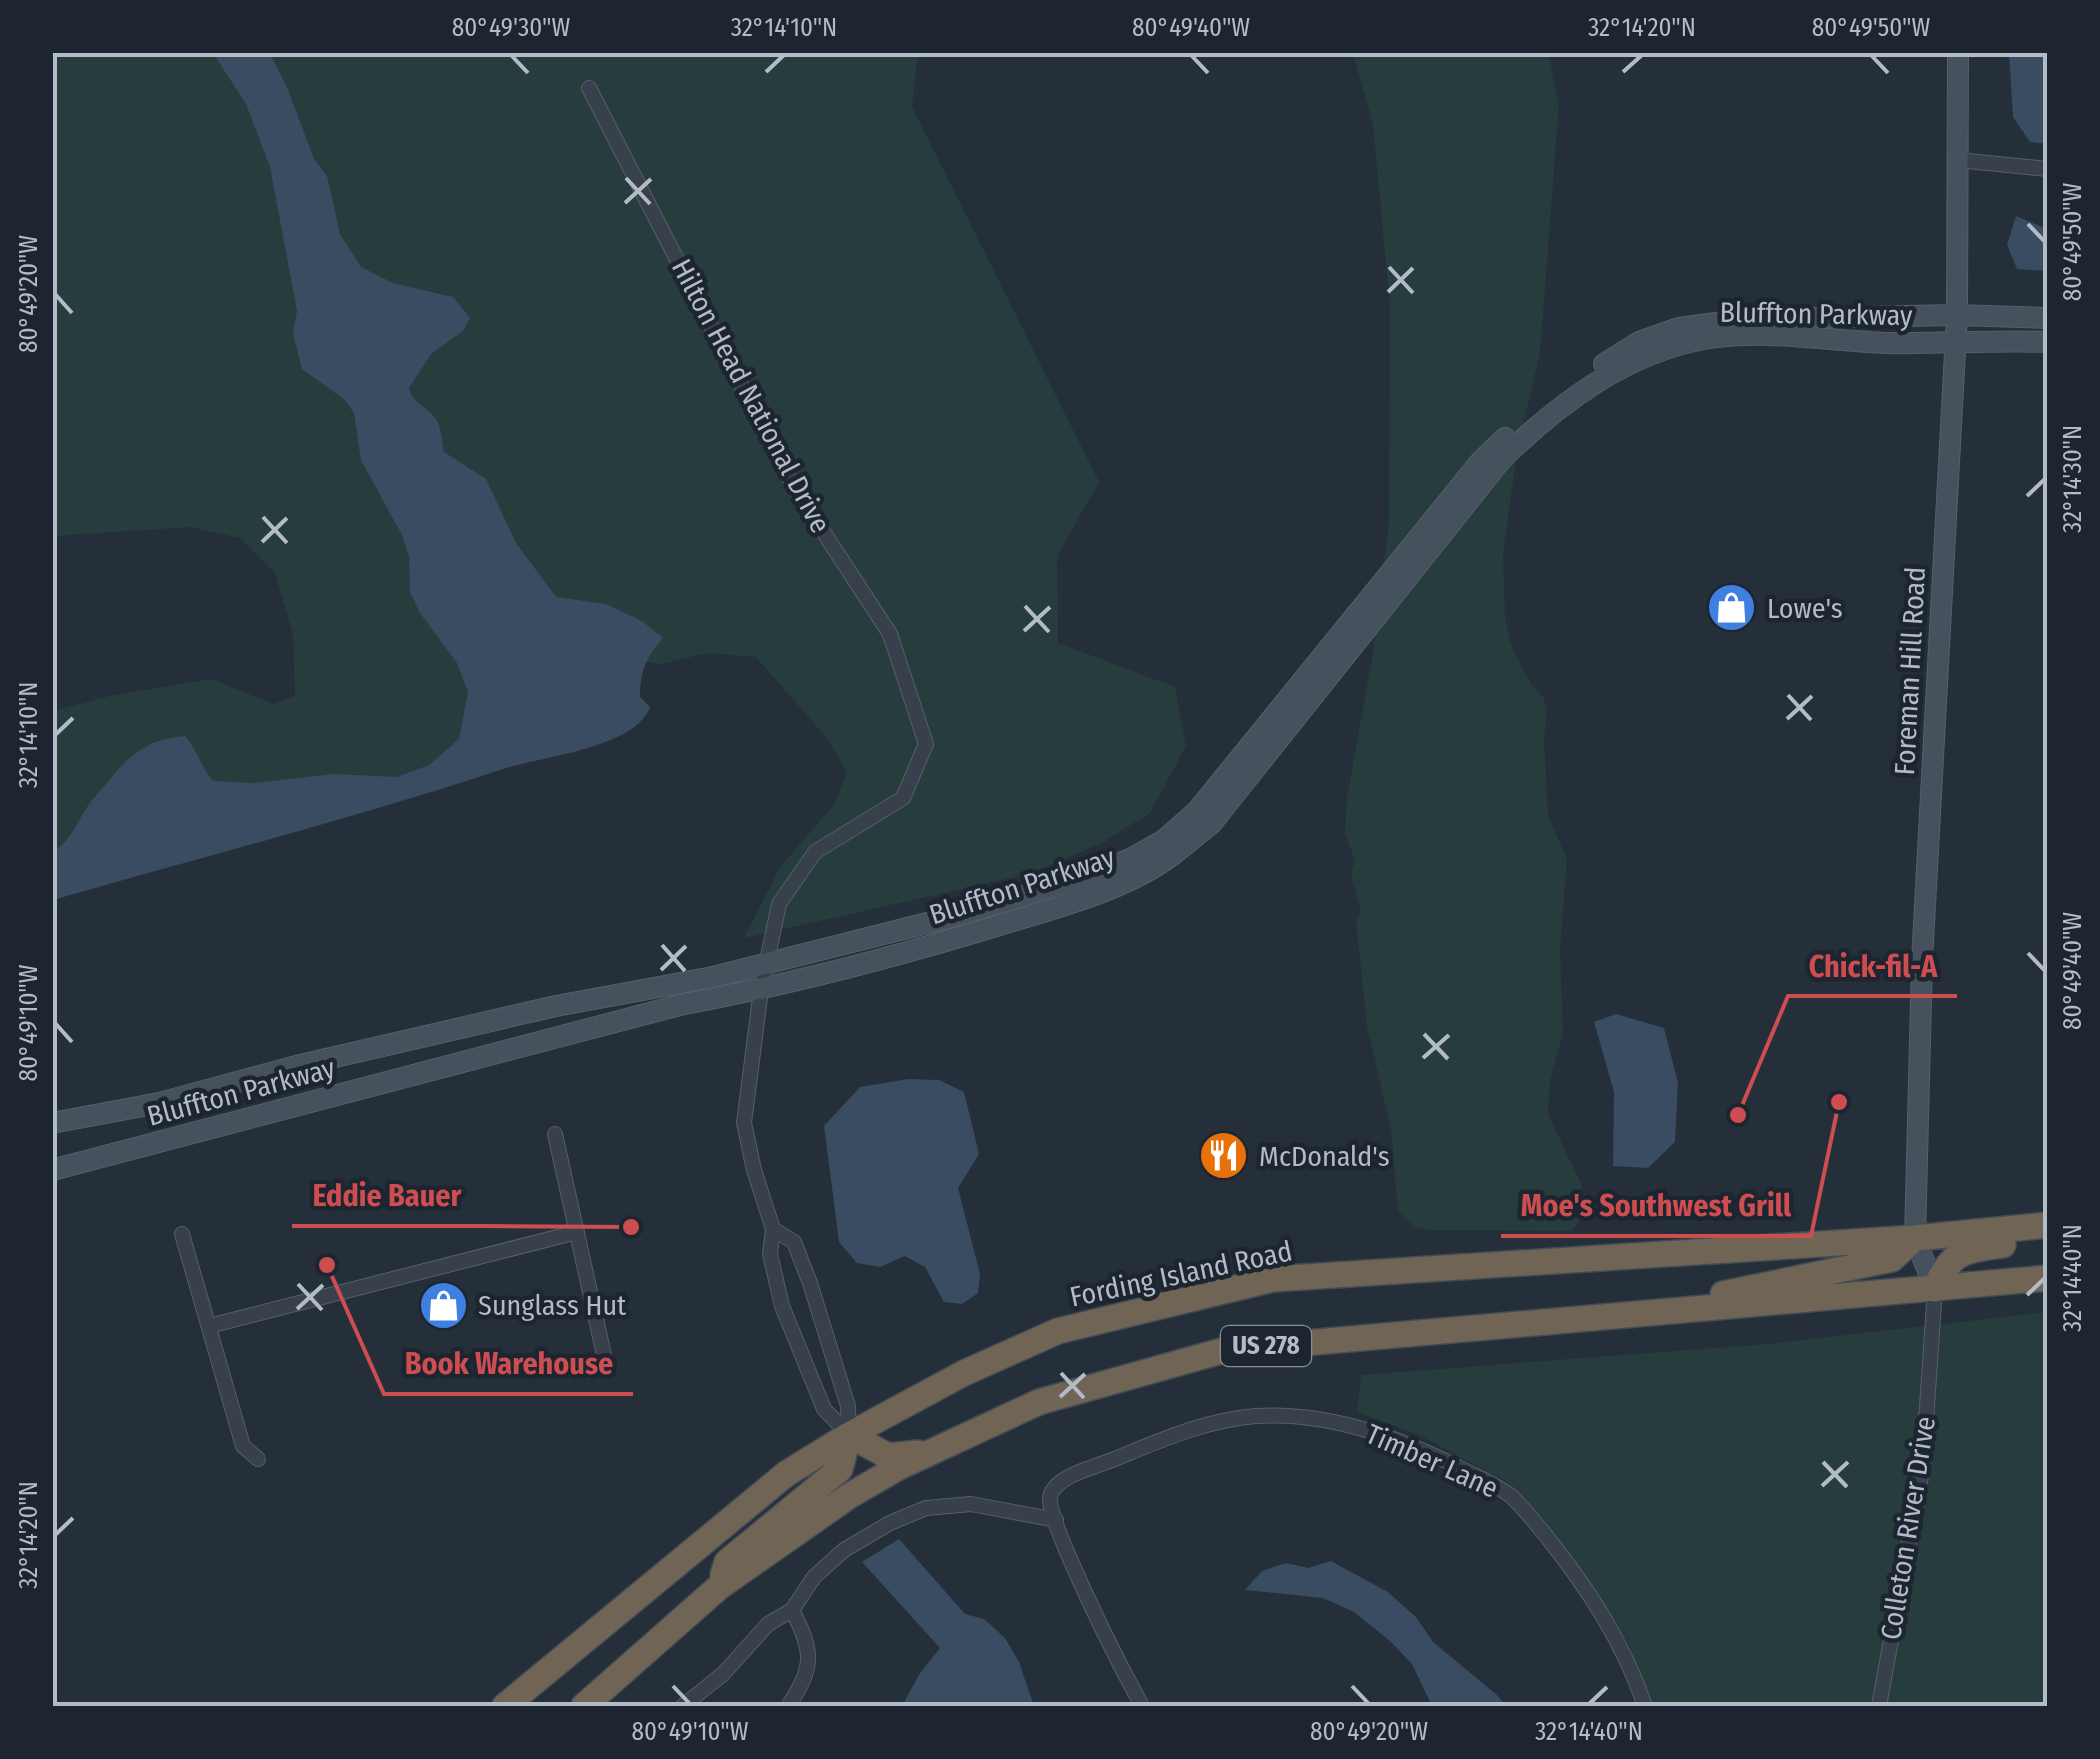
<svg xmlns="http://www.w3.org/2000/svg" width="2100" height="1759" font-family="'Fira Sans Condensed',sans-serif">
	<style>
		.green { fill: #273d3d }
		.water { fill: #394c61 }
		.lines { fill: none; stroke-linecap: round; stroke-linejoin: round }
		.street-casing { stroke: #565f69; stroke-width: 16 }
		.secondary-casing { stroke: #565f69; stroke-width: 22 }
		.highway-casing { stroke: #434c56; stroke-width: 28 }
		.street { stroke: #38414b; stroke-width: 14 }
		.secondary { stroke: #46515e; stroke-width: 20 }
		.highway { stroke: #706455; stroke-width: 25 }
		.ticks { fill: none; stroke: #b3bcc6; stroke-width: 4 }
		.labels { text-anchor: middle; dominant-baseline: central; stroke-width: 9; stroke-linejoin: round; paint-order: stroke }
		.shield { fill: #1d2630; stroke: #868f99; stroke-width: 2.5 }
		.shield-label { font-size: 25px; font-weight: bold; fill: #b3bcc6 }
		.street-label { font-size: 28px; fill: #b3bcc6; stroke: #1d2630 }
		.poi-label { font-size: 28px; fill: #b3bcc6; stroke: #1d2630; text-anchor: start }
		.leader { fill: none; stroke: #cd4d50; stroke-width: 4 }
		.callout-dot { fill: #cd4d50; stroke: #1d2630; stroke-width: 4 }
		.callout-label { font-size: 30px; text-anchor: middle; font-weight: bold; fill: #cd4d50; stroke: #1d2630; stroke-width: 9; stroke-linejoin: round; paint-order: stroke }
		.neatline { fill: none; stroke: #b3bcc6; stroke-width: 4 }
		.ticks-label { font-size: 25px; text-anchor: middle; fill: #b3bcc6 }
	</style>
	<rect width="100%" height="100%" fill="#242f3a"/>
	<path class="green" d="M 53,53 L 250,53 L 426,524 L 484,753 L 53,881 L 53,711 L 110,696 L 212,679 L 273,704 L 295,696 L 293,634 L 275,573 L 240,538 L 191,527 L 53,536 Z
		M 264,53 L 918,53 L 912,107 L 1099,482 L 1057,556 L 1058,643 L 1175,687 L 1186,746 L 1150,813 L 1103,842 L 1032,873 L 744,938 L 780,867 L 834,805 L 847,771 L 826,737 L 756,657 L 707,653 L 662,664 L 599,655 L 451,507 Z
		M 1353,53 L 1548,53 L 1559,104 L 1540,353 L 1518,445 L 1503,554 L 1505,618 L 1511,645 L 1532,686 L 1543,697 L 1547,709 L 1544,739 L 1548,816 L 1567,859 L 1560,949 L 1563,1033 L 1550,1080 L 1548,1114 L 1582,1186 L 1583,1216 L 1572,1231 L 1430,1230 L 1415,1228 L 1398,1211 L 1391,1129 L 1367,1026 L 1356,921 L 1361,911 L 1351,876 L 1355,861 L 1345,833 L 1347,798 L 1373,653 L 1389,521 L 1390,306 L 1373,125 Z
		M 2047,1312 L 2047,1706 L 1649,1706 L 1628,1643 L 1584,1574 L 1509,1483 L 1419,1435 L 1357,1412 L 1361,1375 L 1768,1344 Z"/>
	<path class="water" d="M 213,53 L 270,53 L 288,90 L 314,159 L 327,176 L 340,234 L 361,267 L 393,283 L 453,297 L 470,318 L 464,330 L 431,354 L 409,388 C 413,404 427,406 436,419 C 442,428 441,441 444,452 L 486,479 L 516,543 L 556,597 L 606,604 L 642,621 L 663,638 C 646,658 640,671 640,697 L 650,707 C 647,716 639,724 630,730 C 593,753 541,757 500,770 C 352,819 202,857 53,900 L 53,853 C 70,840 75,827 86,809 C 91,800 99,792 106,784 C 129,755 147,739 185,736 C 197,749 200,766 213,781 L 255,783 L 333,774 L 397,777 L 429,765 L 459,739 L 468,692 L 457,663 L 420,613 L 410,592 L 409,556 L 402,535 L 361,460 L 354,413 L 345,400 L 302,369 L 293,334 L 297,311 L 270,167 L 246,104 Z
		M 2009,53 L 2047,53 L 2047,144 L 2030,142 L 2013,117 Z
		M 2016,216 L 2047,229 L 2047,271 L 2017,269 L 2007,245 Z
		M 1616,1014 L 1664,1028 L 1678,1083 L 1675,1142 L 1648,1168 L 1613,1166 L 1614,1092 L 1594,1022 Z
		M 908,1079 L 939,1080 L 964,1092 L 979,1154 L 958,1188 L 980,1274 L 978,1293 L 962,1304 L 944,1302 L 925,1267 L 905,1256 L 880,1267 L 857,1263 L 839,1242 L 824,1126 L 860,1087 Z
		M 899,1539 L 965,1614 L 984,1619 L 1005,1638 L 1019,1662 L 1034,1706 L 902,1706 L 920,1673 L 940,1648 L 862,1562 Z
		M 1331,1561 L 1388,1592 L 1416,1617 L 1433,1642 L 1497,1695 L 1506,1706 L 1432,1706 L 1412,1664 L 1390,1641 L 1354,1612 L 1323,1598 L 1245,1590 L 1262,1571 L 1286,1563 L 1308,1568 Z"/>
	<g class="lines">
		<defs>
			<path id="street" d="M 589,88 L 792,484 L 890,634 L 926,744 L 903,798 L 815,852 L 779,904 L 761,990 L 744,1123 L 754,1170 L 773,1229 L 770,1254 L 782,1306 L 824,1409 L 849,1435
				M 1958,160 L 2048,169
				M 555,1134 L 604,1355 L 589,1371
				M 773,1229 L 794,1242 L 810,1283 L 848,1406 L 849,1435
				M 182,1234 L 243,1446 L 258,1459
				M 209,1326 L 577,1232
				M 683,1706 L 723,1674 L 768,1624 L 792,1610 L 814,1577 L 844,1550 L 890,1523 L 926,1508 L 971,1504 L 1056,1520
				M 788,1706 C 814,1668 814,1652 792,1610
				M 1142,1706 C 1114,1655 1089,1603 1066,1550 C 1061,1536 1050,1514 1050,1499 C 1051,1477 1095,1467 1112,1460 C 1159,1441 1205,1420 1256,1416 C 1329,1411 1402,1438 1466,1471 C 1482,1479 1499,1486 1512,1497 C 1525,1509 1536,1524 1547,1537 C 1589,1590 1623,1642 1645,1706
				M 1879,1706 L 1923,1465 L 1935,1289"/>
			<path id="secondary" d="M 1604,364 L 1639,342 L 1679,328 L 1746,319 L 1957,315 L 2048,318
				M 52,1123 L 159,1103 L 296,1066 L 556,1006 L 713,977 L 963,914 L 1080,879 L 1130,859 L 1164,840 L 1197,811 L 1481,461 L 1505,438
				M 52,1170 L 680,1005 C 788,985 895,957 1000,925 C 1048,910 1100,897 1144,873 C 1169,860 1190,841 1212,823 L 1501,460 C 1559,403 1628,351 1710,338 C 1767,329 1829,341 1886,343 C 1940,344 1994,340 2048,342
				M 1935,1289 L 1915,1238 L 1922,961 L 1957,315 L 1958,52"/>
			<path id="highway" d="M 1935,1289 C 1951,1250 1964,1251 2003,1245
				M 1723,1294 L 1892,1259 L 1915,1238
				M 849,1435 L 888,1456 L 918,1453
				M 723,1575 L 727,1562 L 840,1469 L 849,1435
				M 505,1706 L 786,1474 L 849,1435 L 964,1373 L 1058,1331 L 1273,1279 L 1915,1238 L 2048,1225
				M 584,1706 L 719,1587 L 849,1496 L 899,1467 L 1039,1402 L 1225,1350 L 2048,1278"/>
		</defs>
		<use href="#street" class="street-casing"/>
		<use href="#secondary" class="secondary-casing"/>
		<use href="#highway" class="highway-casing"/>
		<use href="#street" class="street"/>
		<use href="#secondary" class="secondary"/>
		<use href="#highway" class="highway"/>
	</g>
	<path class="ticks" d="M 511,55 L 528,73M 1191,55 L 1208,73M 1871,55 L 1888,73M 766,72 L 784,55M 1623,72 L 1642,55M 626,178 L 650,204M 625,203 L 651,179M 2028,224 L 2045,242M 1389,267 L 1413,293M 1388,292 L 1413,268M 55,294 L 72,313M 2027,496 L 2045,479M 263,517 L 287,543M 262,542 L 287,518M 1025,606 L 1049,632M 1024,631 L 1050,607M 1788,695 L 1811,720M 1787,719 L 1812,696M 55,735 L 73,718M 662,945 L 685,971M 2028,953 L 2045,971M 661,970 L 686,946M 55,1023 L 72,1042M 1424,1034 L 1448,1059M 1423,1058 L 1449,1035M 298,1284 L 322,1310M 2027,1295 L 2045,1278M 297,1309 L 323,1285M 1061,1373 L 1084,1398M 1060,1397 L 1085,1374M 1823,1462 L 1847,1487M 1822,1486 L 1848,1462M 55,1535 L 73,1518M 673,1686 L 690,1704M 1352,1686 L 1369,1704M 1589,1704 L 1607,1687"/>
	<defs>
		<symbol id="shop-disc" viewBox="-11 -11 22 22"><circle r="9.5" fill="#3f7fe0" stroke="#1d2630"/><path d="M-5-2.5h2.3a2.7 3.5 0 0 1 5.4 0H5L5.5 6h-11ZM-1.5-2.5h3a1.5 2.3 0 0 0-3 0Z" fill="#fff"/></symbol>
		<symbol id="restaurant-disc" viewBox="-11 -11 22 22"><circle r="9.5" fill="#e8710a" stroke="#1d2630"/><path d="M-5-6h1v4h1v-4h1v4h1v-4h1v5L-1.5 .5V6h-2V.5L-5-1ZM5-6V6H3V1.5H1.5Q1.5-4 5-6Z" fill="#fff"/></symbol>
	</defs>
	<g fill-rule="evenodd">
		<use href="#shop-disc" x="1704" y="580" width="55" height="55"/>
		<use href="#restaurant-disc" x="1196" y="1128" width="55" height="55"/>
		<use href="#shop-disc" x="416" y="1278" width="55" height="55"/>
	</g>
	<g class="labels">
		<rect class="shield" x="1221" y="1326" width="90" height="40" rx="8"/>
		<g class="shield-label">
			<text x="1266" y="1346">US 278</text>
		</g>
		<g class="street-label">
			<text transform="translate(1816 314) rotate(1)">Bluffton Parkway</text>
			<text transform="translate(751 396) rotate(62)">Hilton Head National Drive</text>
			<text transform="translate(1910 671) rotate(-87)">Foreman Hill Road</text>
			<text transform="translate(1022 886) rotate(-18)">Bluffton Parkway</text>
			<text transform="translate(241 1092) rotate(-15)">Bluffton Parkway</text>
			<text transform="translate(1181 1274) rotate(-12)">Fording Island Road</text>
			<text transform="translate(1432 1461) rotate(24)">Timber Lane</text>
			<text transform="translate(1908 1528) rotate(-81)">Colleton River Drive</text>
		</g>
		<g class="poi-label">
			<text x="1767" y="608">Lowe's</text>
			<text x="1259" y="1156">McDonald's</text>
			<text x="478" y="1305">Sunglass Hut</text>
		</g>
	</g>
	<path class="leader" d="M1738 1115L1788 996H1957M631 1227L481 1226H292M1839 1102L1811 1236H1501M327 1265L384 1394H633"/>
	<g class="callout-dot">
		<circle cx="1738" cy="1115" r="10"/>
		<circle cx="631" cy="1227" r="10"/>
		<circle cx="1839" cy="1102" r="10"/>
		<circle cx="327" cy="1265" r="10"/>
	</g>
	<g class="callout-label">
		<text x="1873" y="977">Chick-fil-A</text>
		<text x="387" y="1206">Eddie Bauer</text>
		<text x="1656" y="1216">Moe's Southwest Grill</text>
		<text x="509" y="1374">Book Warehouse</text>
	</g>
	<rect width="2100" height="1759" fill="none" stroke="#1d2630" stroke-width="110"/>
	<rect x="55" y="55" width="1990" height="1649" class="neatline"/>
	<g class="ticks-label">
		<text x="511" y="36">80°49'30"W</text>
		<text x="784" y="36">32°14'10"N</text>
		<text x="1191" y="36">80°49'40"W</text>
		<text x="1642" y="36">32°14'20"N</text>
		<text x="1871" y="36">80°49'50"W</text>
		<text transform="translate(2072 242) rotate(-90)" y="9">80°49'50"W</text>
		<text transform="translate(28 294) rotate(-90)" y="9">80°49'20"W</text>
		<text transform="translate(2072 479) rotate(-90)" y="9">32°14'30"N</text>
		<text transform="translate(28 735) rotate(-90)" y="9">32°14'10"N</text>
		<text transform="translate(2072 971) rotate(-90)" y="9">80°49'40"W</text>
		<text transform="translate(28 1023) rotate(-90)" y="9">80°49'10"W</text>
		<text transform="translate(2072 1278) rotate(-90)" y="9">32°14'40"N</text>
		<text transform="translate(28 1535) rotate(-90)" y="9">32°14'20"N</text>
		<text x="690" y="1740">80°49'10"W</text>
		<text x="1369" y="1740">80°49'20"W</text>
		<text x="1589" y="1740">32°14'40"N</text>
	</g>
</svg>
